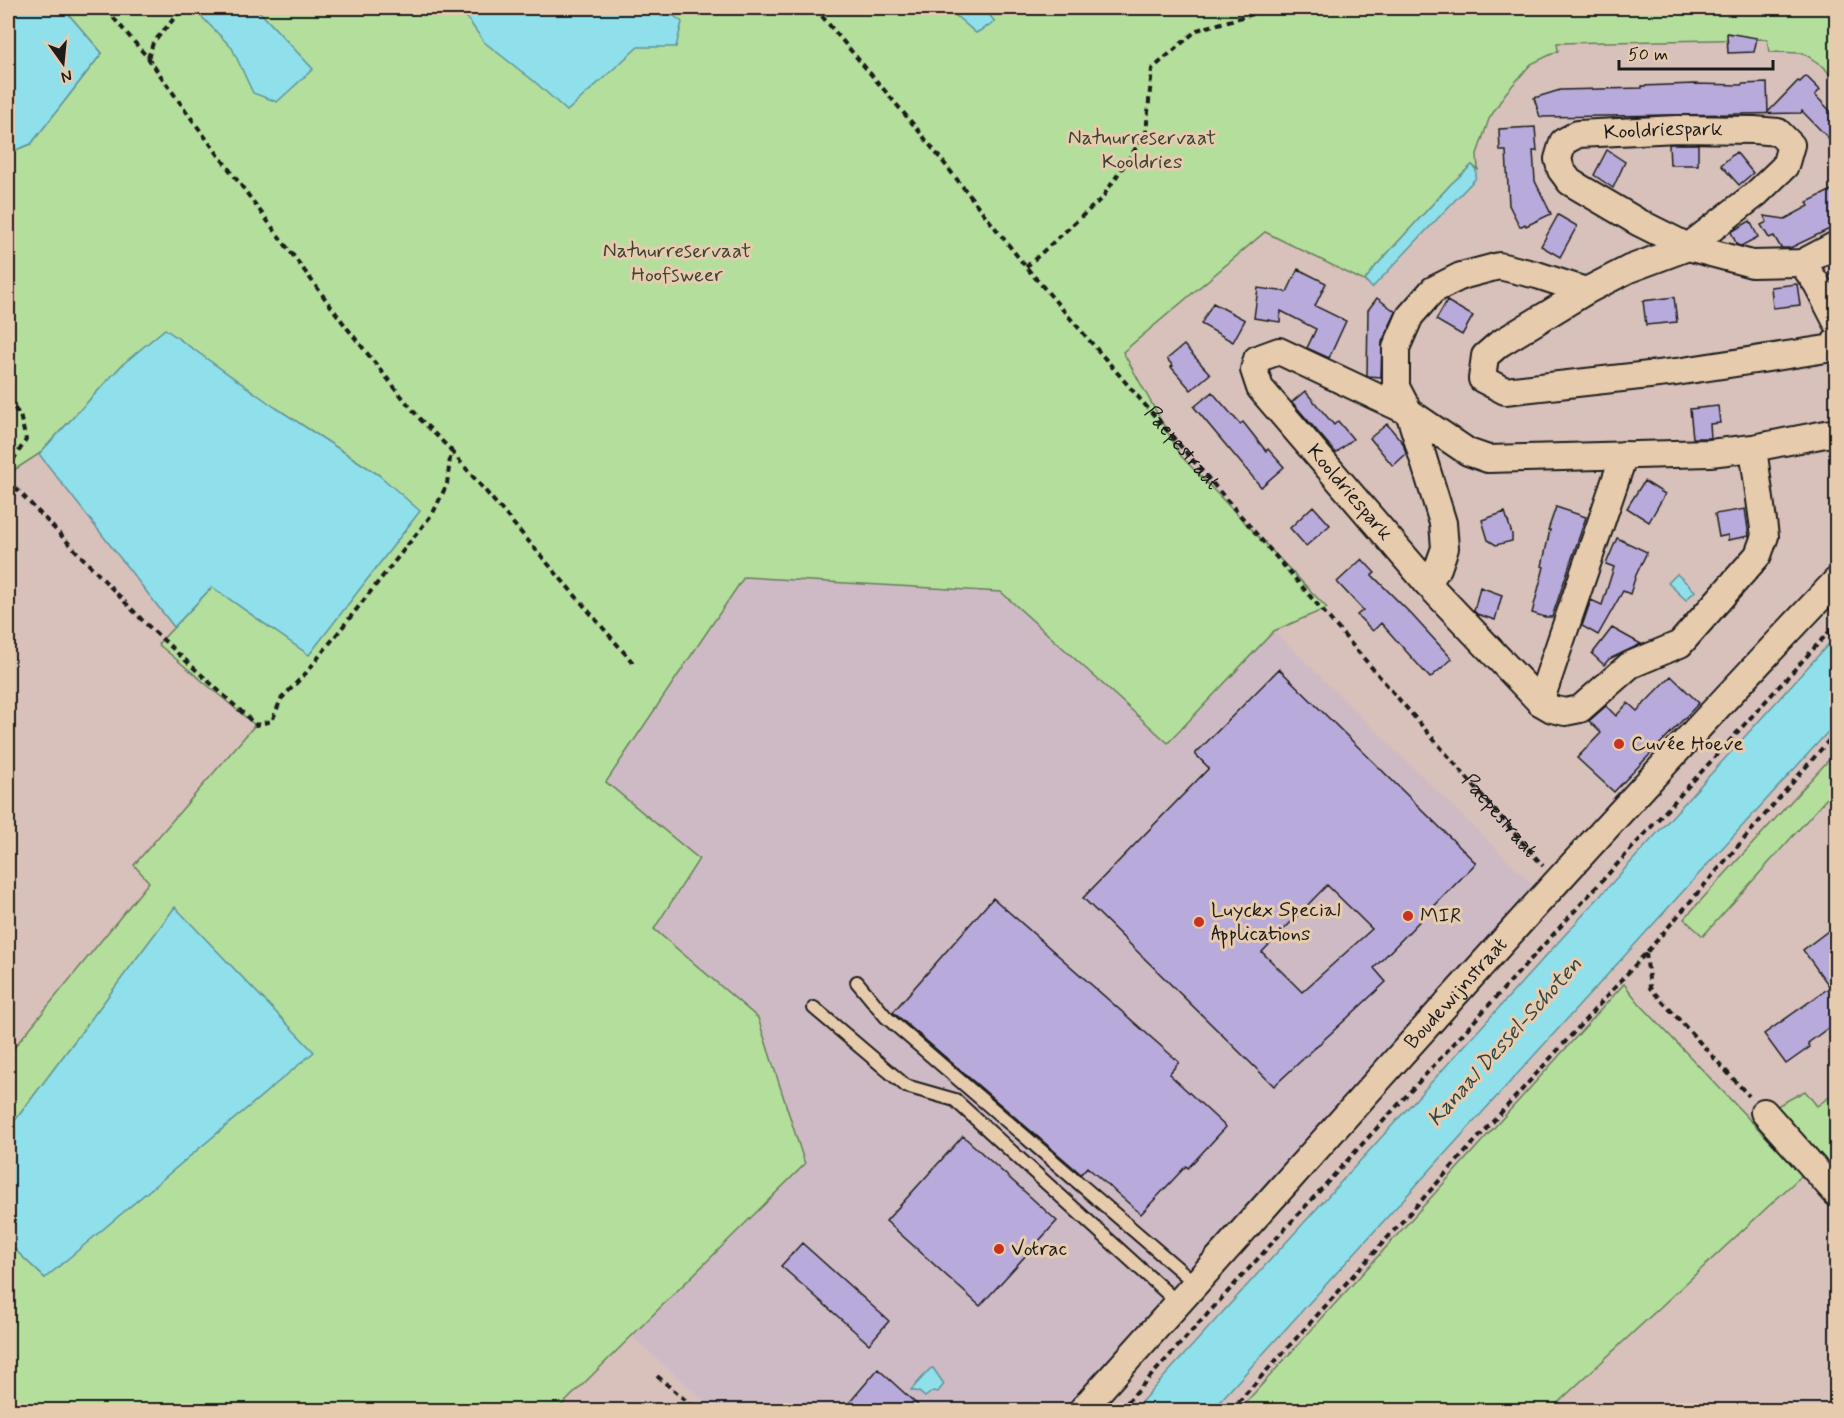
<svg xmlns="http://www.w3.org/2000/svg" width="1844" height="1418" font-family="Mynerve,sans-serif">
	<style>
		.built { fill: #cebac5 }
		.green { fill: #b3de9c; stroke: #687d5c; stroke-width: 1.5 }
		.water { fill: #8fe0ea; stroke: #619298; stroke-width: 1.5 }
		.building { fill: #b8abdb; stroke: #1c1c1c; stroke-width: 1.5; fill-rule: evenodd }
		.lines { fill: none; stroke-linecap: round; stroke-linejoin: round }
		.service-casing { stroke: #1c1c1c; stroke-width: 16 }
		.minor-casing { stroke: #1c1c1c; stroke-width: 30 }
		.path { stroke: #1c1c1c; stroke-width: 4; stroke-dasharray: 6 4.5; stroke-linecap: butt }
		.service { stroke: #e6cbad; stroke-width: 12 }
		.minor { stroke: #e6cbad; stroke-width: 26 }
		.poi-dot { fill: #c8321e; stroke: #e6cbad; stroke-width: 2 }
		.labels { text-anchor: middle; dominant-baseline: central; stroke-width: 6; stroke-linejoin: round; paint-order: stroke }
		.street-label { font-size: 21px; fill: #1c1c1c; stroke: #e6cbad }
		.park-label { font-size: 21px; fill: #3a4336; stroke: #e6cbad }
		.poi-label { font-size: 21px; fill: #1c1c1c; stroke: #e6cbad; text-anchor: start }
		.water-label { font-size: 22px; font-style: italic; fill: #334345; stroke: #e6cbad }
	</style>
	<rect width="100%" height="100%" fill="#d8c1bb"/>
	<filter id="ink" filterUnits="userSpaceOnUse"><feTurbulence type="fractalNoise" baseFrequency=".0167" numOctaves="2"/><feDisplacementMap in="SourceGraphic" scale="12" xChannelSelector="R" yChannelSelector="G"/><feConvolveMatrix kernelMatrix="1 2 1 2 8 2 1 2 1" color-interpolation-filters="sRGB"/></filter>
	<g filter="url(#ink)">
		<path class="built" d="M 744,577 L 1001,592 L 1168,743 L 1274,631 L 1539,891 L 1073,1410 L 715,1410 L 632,1337 L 805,1164 L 758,1018 L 654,929 L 606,782 Z"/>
		<path class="green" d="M 63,8 L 130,8 L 134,12 L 142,8 L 1836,8 L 1836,83 L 1824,67 L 1803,53 L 1769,52 L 1767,39 L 1557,43 L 1558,51 L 1531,64 L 1505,94 L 1489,119 L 1477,154 L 1478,170 L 1472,165 L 1451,184 L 1375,267 L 1368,283 L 1265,232 L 1123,352 L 1181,456 L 1327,608 L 1274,631 L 1168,743 L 1001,592 L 744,577 L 606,782 L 699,859 L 654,929 L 758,1018 L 805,1164 L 557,1410 L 8,1410 L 8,1243 L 45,1278 L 175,908 L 8,1130 L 8,1055 L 149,882 L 134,865 L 255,725 L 158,644 L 212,587 L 379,475 L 276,408 L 123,364 L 39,454 L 8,474 L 8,153 L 31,144 L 102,53 Z
			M 1836,752 L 1836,788 L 1703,936 L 1684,919 Z
			M 1624,984 L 1639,1003 L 1802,1175 L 1550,1410 L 1239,1410 Z
			M 1805,1091 L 1817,1106 L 1836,1092 L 1836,1171 L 1777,1106 Z"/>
		<path class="water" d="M 8,8 L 63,8 L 102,53 L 31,144 L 8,153 Z
			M 201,8 L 256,8 L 313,69 L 277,102 L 253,93 L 232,48 L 198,13 Z
			M 460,8 L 668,8 L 666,10 L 682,22 L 676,47 L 638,47 L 567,111 L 535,82 L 484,42 Z
			M 947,8 L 984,8 L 995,22 L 976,33 Z
			M 1472,165 C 1477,169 1477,174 1475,179 L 1372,288 L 1365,280 L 1375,267 L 1451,184 Z
			M 165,329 L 276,408 L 379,475 L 420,511 L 309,655 L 212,587 L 174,627 L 39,454 L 123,364 Z
			M 1677,574 L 1695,591 L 1686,600 L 1668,583 Z
			M 1836,636 L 1836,723 L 1212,1410 L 1134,1410 Z
			M 175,907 L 314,1052 L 45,1278 L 8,1243 L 8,1130 Z
			M 933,1368 L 944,1384 L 938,1392 L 933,1391 L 925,1397 L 919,1392 L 911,1390 L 930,1369 Z"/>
		<path class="building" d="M 1727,33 L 1757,38 L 1754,52 L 1728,53 Z
			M 1806,76 L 1820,90 L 1815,95 L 1836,117 L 1836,146 L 1802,111 L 1801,113 L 1540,117 L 1534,98 L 1560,90 L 1642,88 L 1642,86 L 1694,84 L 1742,85 L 1742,84 L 1767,83 L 1768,112 L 1798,81 L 1800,82 Z
			M 1535,127 L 1537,151 L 1533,151 L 1535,181 L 1551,214 L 1526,226 L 1525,224 L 1520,227 L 1509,205 L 1506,151 L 1500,151 L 1499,129 Z
			M 1669,144 L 1698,144 L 1698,165 L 1670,165 Z
			M 1607,150 L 1625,162 L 1613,188 L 1594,175 Z
			M 1736,152 L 1753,173 L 1739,185 L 1721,165 Z
			M 1836,188 L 1836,226 L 1790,248 L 1781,248 L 1774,236 L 1769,238 L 1761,225 L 1767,222 L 1764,216 L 1785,219 L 1809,206 L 1807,202 Z
			M 1558,215 L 1577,226 L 1560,257 L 1541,246 Z
			M 1750,221 L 1758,237 L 1741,246 L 1737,245 L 1731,232 Z
			M 1298,269 L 1326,283 L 1315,306 L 1346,321 L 1329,358 L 1307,348 L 1316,329 L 1281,311 L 1280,322 L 1254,318 L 1258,288 L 1287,292 Z
			M 1797,284 L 1800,305 L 1773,308 L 1771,287 Z
			M 1674,297 L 1677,322 L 1646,325 L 1643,301 Z
			M 1377,298 L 1396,312 L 1382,342 L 1381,377 L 1367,376 L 1368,310 Z
			M 1447,301 L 1473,316 L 1462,335 L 1436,320 Z
			M 1213,303 L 1245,320 L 1233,342 L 1201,324 Z
			M 1184,345 L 1210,374 L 1191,390 L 1171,367 L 1173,366 L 1167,359 Z
			M 1305,391 L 1334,425 L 1338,421 L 1353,439 L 1336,453 L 1292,402 Z
			M 1212,392 L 1240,424 L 1243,422 L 1266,451 L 1268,449 L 1284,467 L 1261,487 L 1194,407 Z
			M 1718,406 L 1720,423 L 1710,424 L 1711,438 L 1693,438 L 1690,409 Z
			M 1387,424 L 1403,443 L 1406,454 L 1393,466 L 1370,438 Z
			M 1644,481 L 1665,494 L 1649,522 L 1627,508 Z
			M 1313,506 L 1330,525 L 1306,546 L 1290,528 Z
			M 1556,507 L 1586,517 L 1552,617 L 1545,617 L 1532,613 L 1544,567 L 1542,566 L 1550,530 L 1548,530 Z
			M 1745,509 L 1749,536 L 1728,540 L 1728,535 L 1719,537 L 1715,514 Z
			M 1505,512 L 1512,534 L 1512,541 L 1496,545 L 1488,540 L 1482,520 Z
			M 1617,538 L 1647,552 L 1636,575 L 1630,594 L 1623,591 L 1598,635 L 1582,626 L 1591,600 L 1602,605 L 1614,567 L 1606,564 Z
			M 1362,559 L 1375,573 L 1372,575 L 1411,614 L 1452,659 L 1430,678 L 1381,623 L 1373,631 L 1357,615 L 1363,610 L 1337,582 Z
			M 1480,587 L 1502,595 L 1495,620 L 1477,614 L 1474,611 Z
			M 1612,628 L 1641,644 L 1609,659 L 1604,665 L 1592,654 Z
			M 1279,669 L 1476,863 L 1374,968 L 1386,982 L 1274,1086 L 1083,898 L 1209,768 L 1195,754 ZM 1327,885 L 1372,929 L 1302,992 L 1262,952 Z
			M 1671,676 L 1699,703 L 1614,792 L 1577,758 L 1601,733 L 1589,721 L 1606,706 L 1616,716 L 1628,703 L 1637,711 Z
			M 993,898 L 1179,1062 L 1169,1074 L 1226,1127 L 1188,1168 L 1186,1166 L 1141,1214 L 1087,1167 L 1081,1174 L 893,1012 Z
			M 1836,925 L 1836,1022 L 1808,1043 L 1810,1047 L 1786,1064 L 1764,1034 L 1830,987 L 1803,950 Z
			M 963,1136 L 1057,1221 L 980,1306 L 886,1221 Z
			M 802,1243 L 889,1321 L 869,1344 L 781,1266 Z
			M 878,1369 L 923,1410 L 843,1410 Z"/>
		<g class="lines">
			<defs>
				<path id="service" d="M 857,982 L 886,1017 L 1196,1284
					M 814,1008 L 906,1086 L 955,1100 L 1178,1303"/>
				<g id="minor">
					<path id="s2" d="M 1836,245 L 1802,263 L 1752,264 L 1688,247 L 1638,222 L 1570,182 L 1561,170 L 1558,159 L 1563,142 L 1578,134 L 1677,129 L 1754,130 L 1778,132 L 1791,145 L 1785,166 L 1756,194 L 1688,247 L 1629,269 L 1586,291 L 1499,344 L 1485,356 L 1482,379 L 1505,391 L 1676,372 L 1833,348 L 1836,341"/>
					<path d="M 1802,263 L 1817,284 L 1836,321"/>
					<path id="s3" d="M 1753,448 L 1710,453 L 1488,459 L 1468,452 L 1409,412 L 1279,351 L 1257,359 L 1254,370 L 1260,388 L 1427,583 L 1540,702 L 1552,709 L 1565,712 L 1580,709 L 1630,665 L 1680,644 L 1758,555 L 1765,536 L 1753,448 L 1836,432"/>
					<path d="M 1427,583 L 1438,568 L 1445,548 L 1443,523 L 1409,412 L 1396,387 L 1396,348 L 1410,316 L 1433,290 L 1461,276 L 1499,266 L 1537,275 L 1586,291"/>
					<path d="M 1540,702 L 1624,455"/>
					<path d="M 1764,1112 L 1836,1193"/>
					<path id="s4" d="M 1082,1410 C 1332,1133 1578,852 1836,581"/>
				</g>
			</defs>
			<use href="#service" class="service-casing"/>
			<use href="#minor" class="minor-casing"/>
			<g class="path">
				<path id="s1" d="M 815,8 L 918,130 L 1026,267 L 1543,866"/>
				<path d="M 148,58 L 153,43 L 183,8"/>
				<path d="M 1026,267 L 1102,198 L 1146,133 L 1152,69 L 1197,30 L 1274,8"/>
				<path d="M 8,400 L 20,415 L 26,440 L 8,468"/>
				<path d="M 451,451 L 634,664"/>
				<path d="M 8,480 L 145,623 L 256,725 L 272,721 L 281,699 L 306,673 L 433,513 L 447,484 L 451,450 L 419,418 L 347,328 L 191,118 L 148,58 L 105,8"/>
				<path d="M 1646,953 L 1650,988 L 1749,1096"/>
				<path d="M 657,1376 L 697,1410"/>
				<path d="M 1120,1410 L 1836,624"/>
				<path d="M 1231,1410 L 1646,953 L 1836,732"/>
			</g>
			<use href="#service" class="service"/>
			<use href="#minor" class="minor"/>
		</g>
	</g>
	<g class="poi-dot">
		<circle cx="1619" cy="744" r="6"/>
		<circle cx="1408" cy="916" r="6"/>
		<circle cx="1199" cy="922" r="6"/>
		<circle cx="999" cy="1249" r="6"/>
	</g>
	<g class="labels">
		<g class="street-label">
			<text stroke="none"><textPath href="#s2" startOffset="436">Kooldriespark</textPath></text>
			<text stroke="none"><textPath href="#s1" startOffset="573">Paepestraat</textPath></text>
			<text stroke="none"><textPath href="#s3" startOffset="693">Kooldriespark</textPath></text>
			<text stroke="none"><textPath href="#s1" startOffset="1059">Paepestraat</textPath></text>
			<text stroke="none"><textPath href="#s4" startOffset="560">Boudewijnstraat</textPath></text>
		</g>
		<g class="park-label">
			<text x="1142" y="138">Natuurreservaat<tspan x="1142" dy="24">Kooldries</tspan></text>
			<text x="677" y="251">Natuurreservaat<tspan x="677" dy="24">Hoofsweer</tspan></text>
		</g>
		<g class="poi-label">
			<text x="1631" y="744">Cuvée Hoeve</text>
			<text x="1211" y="910">Luyckx Special<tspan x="1211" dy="24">Applications</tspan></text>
			<text x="1420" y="916">MIR</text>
			<text x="1011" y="1249">Votrac</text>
		</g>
		<g class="water-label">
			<text transform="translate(1505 1042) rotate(-48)">Kanaal Dessel-Schoten</text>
		</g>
	</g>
	<rect width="1844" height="1418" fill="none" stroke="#e6cbad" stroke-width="30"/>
	<rect x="15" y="15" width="1814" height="1388" fill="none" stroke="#1c1c1c" stroke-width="2" filter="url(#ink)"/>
	<g transform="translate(63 63) rotate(165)" stroke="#e6cbad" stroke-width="4.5" paint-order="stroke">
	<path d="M0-4.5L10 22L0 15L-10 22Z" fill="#1c1c1c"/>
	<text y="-9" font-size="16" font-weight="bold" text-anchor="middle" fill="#1c1c1c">N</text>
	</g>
	<path d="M1619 60v9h154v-9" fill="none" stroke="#1c1c1c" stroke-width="3"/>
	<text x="1628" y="60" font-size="18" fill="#1c1c1c" stroke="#e6cbad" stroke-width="4.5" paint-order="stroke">50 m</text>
</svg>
